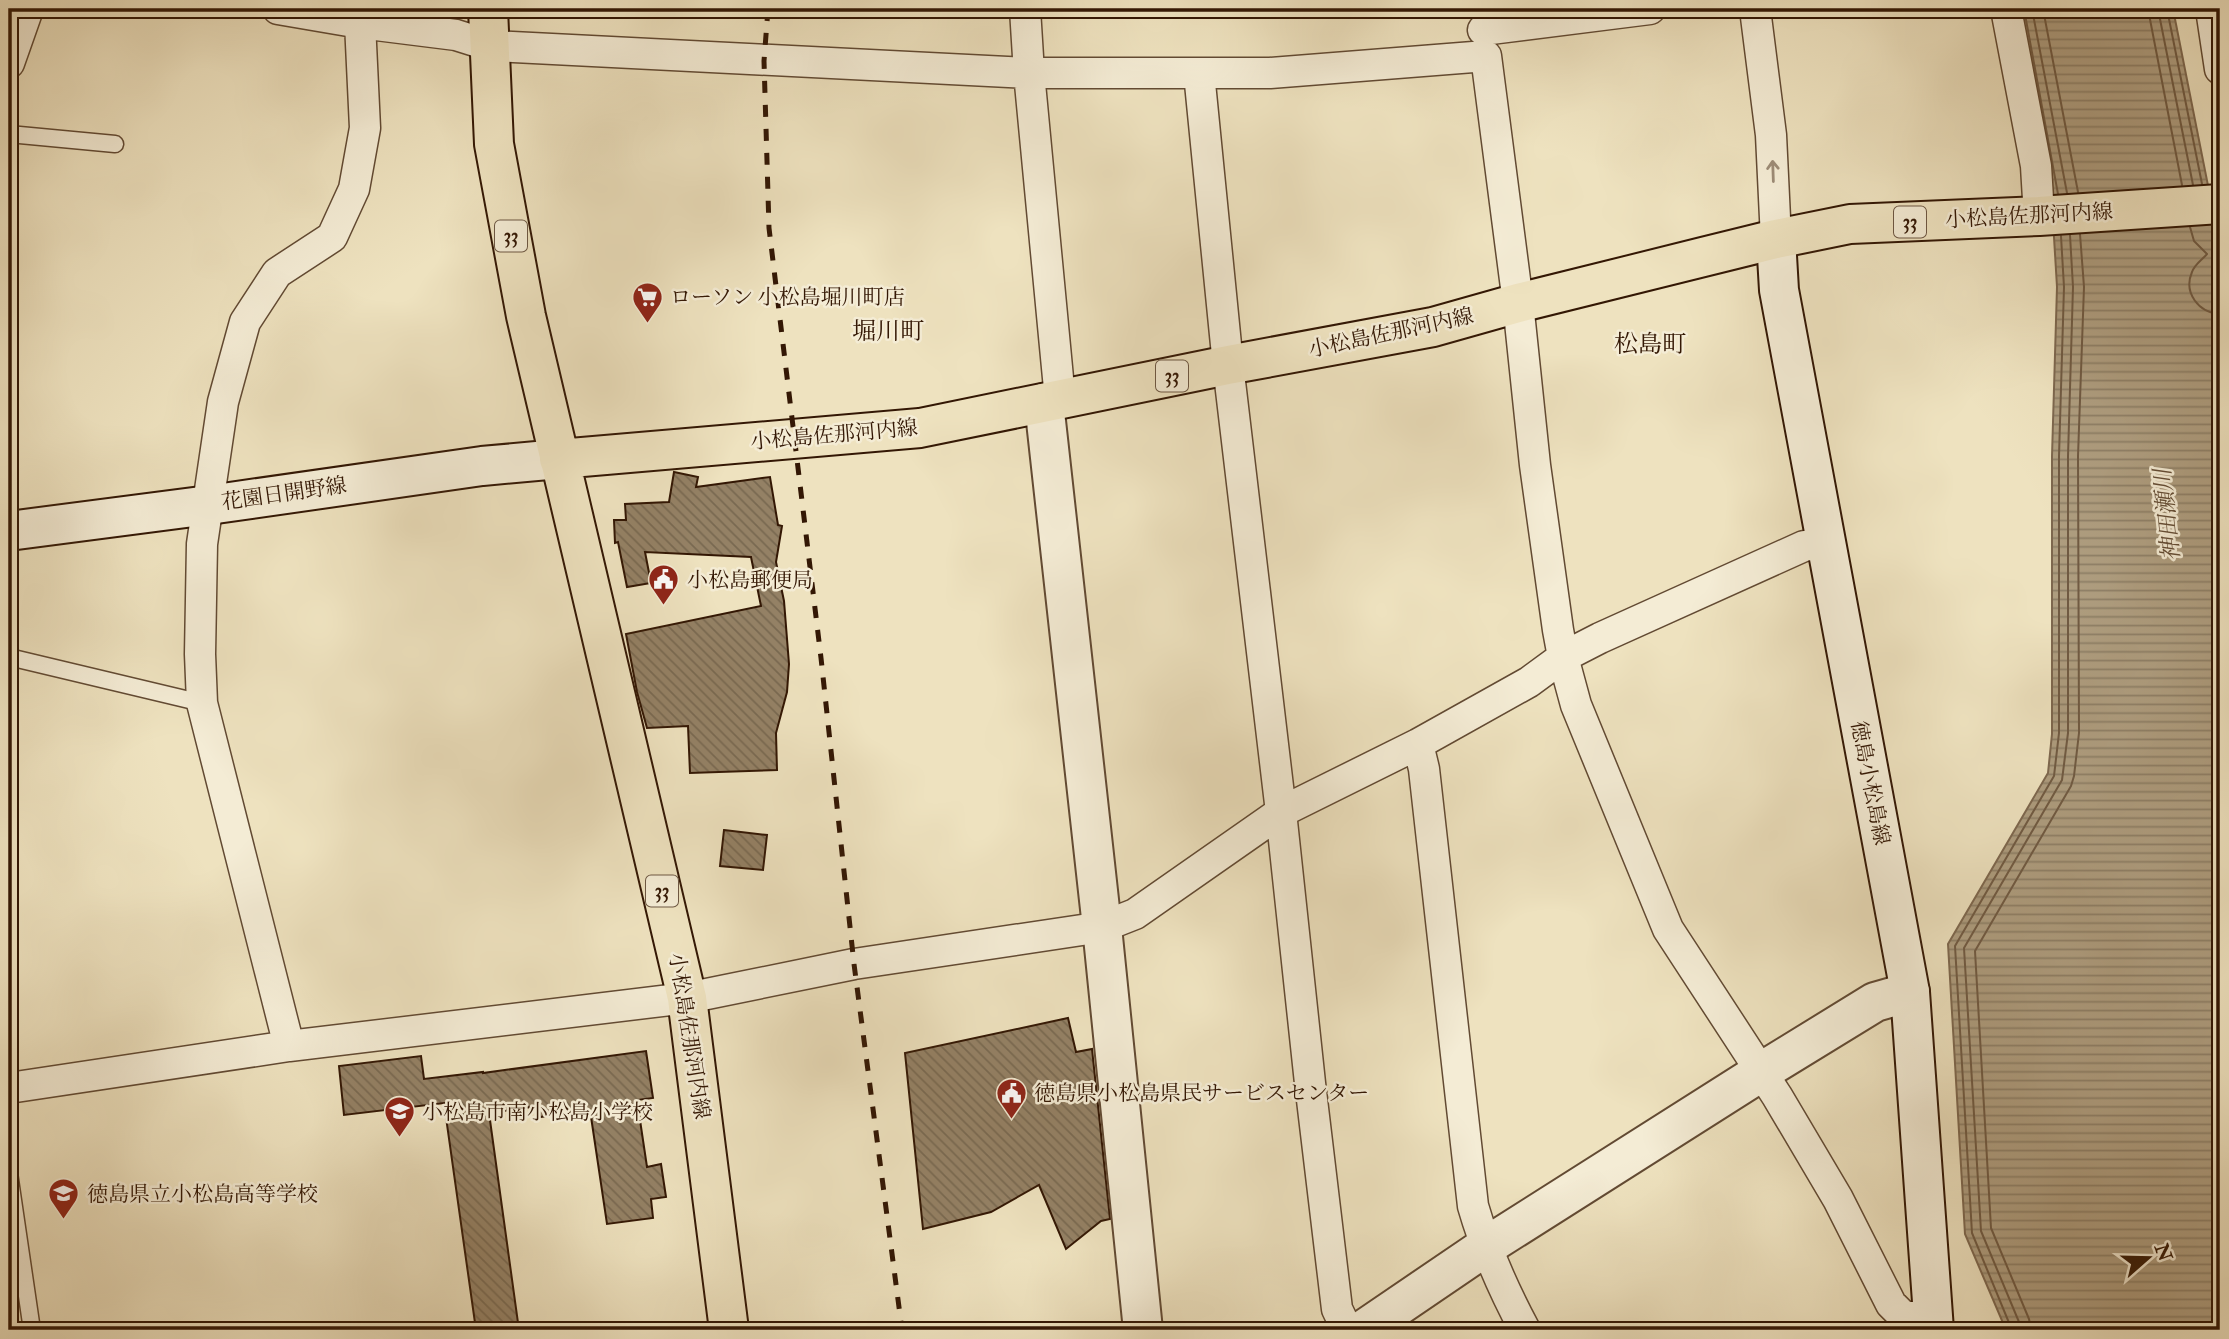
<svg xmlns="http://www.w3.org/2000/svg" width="2229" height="1339" font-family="'IM FELL Double Pica','Noto Serif JP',serif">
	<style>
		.water { fill: url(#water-rules); stroke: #7d674e; stroke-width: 2 }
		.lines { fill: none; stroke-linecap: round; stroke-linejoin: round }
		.shore { stroke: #705a42; stroke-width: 2 }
		.stream { stroke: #7d674e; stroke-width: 8 }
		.building { fill: url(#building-back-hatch); stroke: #331704; stroke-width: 2 }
		.service-casing { stroke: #624a33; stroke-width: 19 }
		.minor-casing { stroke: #624a33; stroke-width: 33 }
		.tertiary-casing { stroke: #624a33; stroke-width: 42 }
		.secondary-casing { stroke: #331704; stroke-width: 42 }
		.primary-casing { stroke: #331704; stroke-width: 42 }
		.service { stroke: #f4ecd5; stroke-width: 16 }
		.minor { stroke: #f4ecd5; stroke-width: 30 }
		.tertiary { stroke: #f4ecd5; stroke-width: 38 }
		.secondary { stroke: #f4ecd5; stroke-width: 38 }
		.primary { stroke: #eee2bf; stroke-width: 38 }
		.rail { stroke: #331704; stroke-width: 5; stroke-dasharray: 12 12; stroke-linecap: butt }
		.oneway { stroke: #9d8c77 }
		.labels { text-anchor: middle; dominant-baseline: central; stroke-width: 5; stroke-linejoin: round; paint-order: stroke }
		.shield { fill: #f4ecd5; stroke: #6d5743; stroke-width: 2 }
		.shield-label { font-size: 19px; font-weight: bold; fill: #331704 }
		.street-label { font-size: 21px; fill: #331704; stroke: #f4ecd5 }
		.poi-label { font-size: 21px; fill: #331704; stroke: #f4ecd5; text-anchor: start }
		.water-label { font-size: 23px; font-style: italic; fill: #644d35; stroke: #f4ecd5 }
		.quarter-label { font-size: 24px; fill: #331704; stroke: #f4ecd5 }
	</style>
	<defs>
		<pattern id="water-rules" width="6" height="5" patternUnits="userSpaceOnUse" patternTransform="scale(1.75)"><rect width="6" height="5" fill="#ae9d7f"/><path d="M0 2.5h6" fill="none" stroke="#8e7f66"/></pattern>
		<pattern id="building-back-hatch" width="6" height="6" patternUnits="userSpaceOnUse" patternTransform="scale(1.75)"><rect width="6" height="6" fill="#948165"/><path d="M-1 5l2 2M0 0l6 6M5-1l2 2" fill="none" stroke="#796951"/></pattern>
	</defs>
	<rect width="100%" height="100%" fill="#eee2bf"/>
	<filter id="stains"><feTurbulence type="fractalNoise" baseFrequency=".00286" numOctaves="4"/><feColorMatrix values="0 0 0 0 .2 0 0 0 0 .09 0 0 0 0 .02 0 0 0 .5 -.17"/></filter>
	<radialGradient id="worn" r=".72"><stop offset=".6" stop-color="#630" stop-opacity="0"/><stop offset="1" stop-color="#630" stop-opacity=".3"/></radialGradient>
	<path class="water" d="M 2016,9 L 2173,9 L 2220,246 L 2220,279 L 2216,282 L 2220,302 L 2220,1330 L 2006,1330 L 1965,1234 L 1948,944 L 2048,773 L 2052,734 L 2052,456 L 2057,287 L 2051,187 Z"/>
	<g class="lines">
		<path class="shore" d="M 2024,9 L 2058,194
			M 2032,9 L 2067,193
			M 2043,9 L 2078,192
			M 2148,9 L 2182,185
			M 2158,9 L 2193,185
			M 2167,9 L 2202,184
			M 2190,227 L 2194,241 L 2207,254 C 2202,260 2195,264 2192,272 C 2183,293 2199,313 2220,314
			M 2012,1330 L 1972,1233 L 1955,946 L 2054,776 L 2059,733 L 2059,456 L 2064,287 L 2061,236
			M 2020,1330 L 2019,1322 L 1981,1231 L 1964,948 L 2062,780 L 2068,733 L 2068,456 L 2073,287 L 2070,235
			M 2031,1330 L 2029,1319 L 1991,1228 L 1975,951 L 2071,786 L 2074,776 L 2079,733 L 2078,456 L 2084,287 L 2080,234"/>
		<path class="stream" d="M 9,91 L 18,67"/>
	</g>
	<path class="building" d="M 674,472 L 698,477 L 696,487 L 770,477 L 778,525 L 782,526 L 776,562 L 784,601 L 789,664 L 787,692 L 776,733 L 777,770 L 690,773 L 688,726 L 647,728 L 637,692 L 626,634 L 761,606 L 751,557 L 645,552 L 651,583 L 627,587 L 618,542 L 615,543 L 614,520 L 626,520 L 625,504 L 669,502 Z
		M 724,830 L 767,835 L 763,870 L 720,866 Z
		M 1068,1018 L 1076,1052 L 1092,1049 L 1110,1219 L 1101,1221 L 1066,1249 L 1039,1185 L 991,1212 L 923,1229 L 905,1053 Z
		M 646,1051 L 653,1098 L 637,1100 L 647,1167 L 661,1164 L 666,1197 L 651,1199 L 653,1218 L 607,1224 L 590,1110 L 540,1117 L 539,1106 L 489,1113 L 519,1330 L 476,1330 L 444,1103 L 344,1115 L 339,1066 L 421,1056 L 424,1079 L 483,1072 L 483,1073 Z"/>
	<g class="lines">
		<defs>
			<path id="service" d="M 9,134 L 115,144
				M 9,657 L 202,703
				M 9,1173 L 32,1330"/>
			<path id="minor" d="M 278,9 L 360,23 L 456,35 L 491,46 L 1029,73 L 1270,73 L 1486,56 L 1518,303 L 1535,465 L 1558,630 L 1563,657 L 1576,705 L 1668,929 L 1777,1096 L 1838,1199 L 1891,1304 L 1903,1316 L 1932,1319
				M 1025,9 L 1029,73 L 1060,399
				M 1755,9 L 1771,135 L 1776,239
				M 2006,9 L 2036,166 L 2039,216
				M 2211,9 L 2220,69
				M 1483,30 L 1650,9
				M 9,63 L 28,9
				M 1199,73 L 1228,365 L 1281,812 L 1310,1083 L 1337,1309 L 1347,1330
				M 1418,744 L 1424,769 L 1473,1206 C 1486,1251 1503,1289 1525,1330
				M 289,1046 L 202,703 L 200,654 L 202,544 L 223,402 L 245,322 L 277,273 L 332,237 L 354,189 L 365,128 L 360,23
				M 9,1088 L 289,1046 L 687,998 L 854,964 L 1102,927 L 1135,914 L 1281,812 L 1418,744 L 1529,682 L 1563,657 L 1600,638 L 1804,546 L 1826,543"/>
			<path id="tertiary" d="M 1044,403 L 1102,927 L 1143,1330
				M 1363,1330 L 1485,1247 L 1761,1072 L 1875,1002 L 1910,992"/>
			<path id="secondary" d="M 1776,239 L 1779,290 L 1910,992 L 1934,1330
				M 9,531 L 209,505 L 482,466 L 559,459"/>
			<path id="primary" d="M 488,9 L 494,144 L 526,316 L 687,998 L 729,1330
				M 559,459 L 920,428 L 1228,365 L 1433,327 L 1518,303 L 1703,257 L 1776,239 L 1850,224 L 2039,216 L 2220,204"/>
		</defs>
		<use href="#service" class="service-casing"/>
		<use href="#minor" class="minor-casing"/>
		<use href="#tertiary" class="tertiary-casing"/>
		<use href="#secondary" class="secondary-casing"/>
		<use href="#primary" class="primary-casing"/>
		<use href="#service" class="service"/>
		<use href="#minor" class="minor"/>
		<use href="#tertiary" class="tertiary"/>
		<use href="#secondary" class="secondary"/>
		<use href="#primary" class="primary"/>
		<path class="rail" d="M 768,9 L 764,61 L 769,228 L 821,658 L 854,964 L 902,1330"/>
	</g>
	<defs><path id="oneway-shaft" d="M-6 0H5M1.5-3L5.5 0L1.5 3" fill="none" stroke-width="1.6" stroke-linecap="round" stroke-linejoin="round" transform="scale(1.75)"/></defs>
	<use class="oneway" href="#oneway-shaft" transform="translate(1773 171) rotate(-92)"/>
	<defs>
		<symbol id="supermarket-pin" viewBox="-11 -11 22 30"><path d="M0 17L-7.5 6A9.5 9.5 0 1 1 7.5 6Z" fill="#8f2418" stroke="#f4ecd5"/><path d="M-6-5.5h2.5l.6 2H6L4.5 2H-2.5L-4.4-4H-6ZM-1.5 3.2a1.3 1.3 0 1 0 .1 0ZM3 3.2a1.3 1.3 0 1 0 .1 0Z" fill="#fff"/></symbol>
		<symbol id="civic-pin" viewBox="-11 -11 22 30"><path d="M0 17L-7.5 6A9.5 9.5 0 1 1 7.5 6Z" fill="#8f2418" stroke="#f4ecd5"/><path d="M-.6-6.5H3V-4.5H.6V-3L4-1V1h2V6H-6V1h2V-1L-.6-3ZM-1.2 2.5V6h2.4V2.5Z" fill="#fff"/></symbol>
		<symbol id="school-pin" viewBox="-11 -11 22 30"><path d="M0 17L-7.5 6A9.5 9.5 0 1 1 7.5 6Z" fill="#8f2418" stroke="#f4ecd5"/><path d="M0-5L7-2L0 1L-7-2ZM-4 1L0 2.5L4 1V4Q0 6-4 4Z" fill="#fff"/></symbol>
	</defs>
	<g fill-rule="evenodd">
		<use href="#supermarket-pin" x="630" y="280" width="35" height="47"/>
		<use href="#civic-pin" x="646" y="562" width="35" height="47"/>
		<use href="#civic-pin" x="994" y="1076" width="35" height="47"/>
		<use href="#school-pin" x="382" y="1094" width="35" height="47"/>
		<use href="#school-pin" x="46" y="1176" width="35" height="47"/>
	</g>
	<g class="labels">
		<g class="shield">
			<rect x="1894" y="206.5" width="32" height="31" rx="5"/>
			<rect x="495" y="220.5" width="32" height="31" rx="5"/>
			<rect x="1156" y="360.5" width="32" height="31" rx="5"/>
			<rect x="646" y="875.5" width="32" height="31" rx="5"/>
		</g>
		<g class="shield-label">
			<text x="1910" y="222">33</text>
			<text x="511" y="236">33</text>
			<text x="1172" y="376">33</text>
			<text x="662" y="891">33</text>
		</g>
		<g class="street-label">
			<text transform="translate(2029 216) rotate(-3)">小松島佐那河内線</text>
			<text transform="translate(1391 333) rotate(-12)">小松島佐那河内線</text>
			<text transform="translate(834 435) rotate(-5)">小松島佐那河内線</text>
			<text transform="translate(284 494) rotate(-8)">花園日開野線</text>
			<text transform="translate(1870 783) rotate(79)">徳島小松島線</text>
			<text transform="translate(689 1036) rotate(81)">小松島佐那河内線</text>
		</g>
		<g class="poi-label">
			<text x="670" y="297">ローソン 小松島堀川町店</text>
			<text x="687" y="580">小松島郵便局</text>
			<text x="1034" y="1093">徳島県小松島県民サービスセンター</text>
			<text x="422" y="1112">小松島市南小松島小学校</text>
			<text x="87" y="1194">徳島県立小松島高等学校</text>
		</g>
		<g class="water-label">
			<text transform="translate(2167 515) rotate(-96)">神田瀬川</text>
		</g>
		<g class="quarter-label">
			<text x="888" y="331">堀川町</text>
			<text x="1650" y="344">松島町</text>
		</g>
	</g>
	<rect width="2229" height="1339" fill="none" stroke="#eee2bf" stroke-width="35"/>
	<rect x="10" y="10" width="2208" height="1318" fill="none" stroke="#331704" stroke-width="3.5"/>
	<rect x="18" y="18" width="2194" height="1304" fill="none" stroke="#331704" stroke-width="2"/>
	<g transform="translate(2148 1258) rotate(70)" stroke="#f4ecd5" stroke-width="5" paint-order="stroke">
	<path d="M0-5L12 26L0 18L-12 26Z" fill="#331704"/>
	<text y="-10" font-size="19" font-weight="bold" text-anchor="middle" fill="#331704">N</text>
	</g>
	<rect width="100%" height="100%" filter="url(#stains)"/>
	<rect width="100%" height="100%" fill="url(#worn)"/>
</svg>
